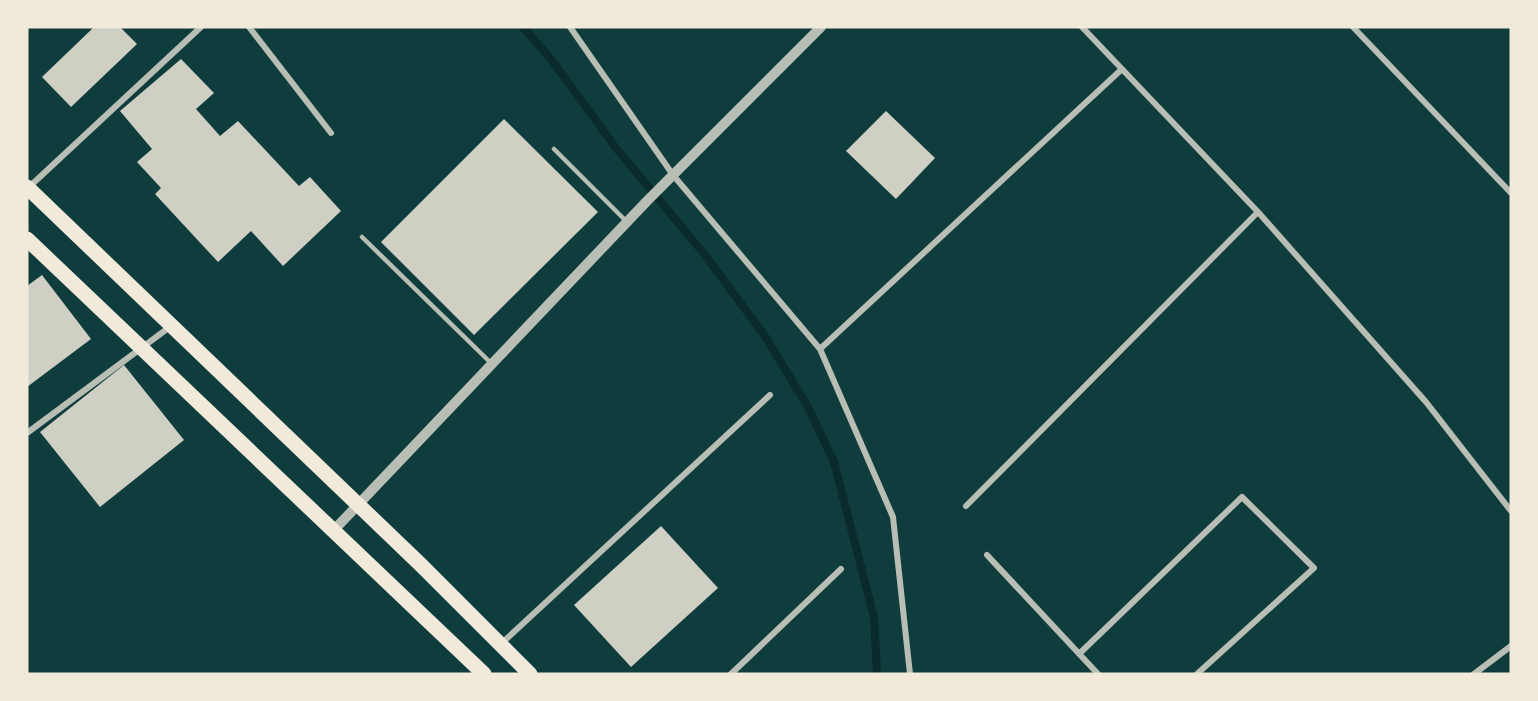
<svg xmlns="http://www.w3.org/2000/svg" width="1538" height="701" font-family="Jost,sans-serif">
	<style>
		.lines { fill: none; stroke-linecap: round; stroke-linejoin: round }
		.stream { stroke: #0a2a2b; stroke-width: 8 }
		.building { fill: #cfcfc3 }
		.service { stroke: #b8beb3; stroke-width: 4.5 }
		.minor { stroke: #b8beb3; stroke-width: 6 }
		.tertiary { stroke: #b8beb3; stroke-width: 10 }
		.primary { stroke: #f1e9da; stroke-width: 15 }
	</style>
	<rect width="100%" height="100%" fill="#0f3d3e"/>
	<g class="lines">
		<path class="stream" d="M 523,27 L 551,59 L 616,148 L 705,255 L 765,336 L 808,407 L 834,462 L 874,617 L 877,674"/>
	</g>
	<path class="building" d="M 94,27 L 120,27 L 137,44 L 71,107 L 42,77 Z
		M 181,59 L 214,93 L 196,109 L 220,136 L 238,121 L 299,186 L 310,177 L 341,211 L 283,266 L 251,231 L 218,262 L 155,194 L 161,188 L 137,162 L 152,149 L 120,111 Z
		M 886,111 L 935,158 L 896,199 L 846,151 Z
		M 504,119 L 598,212 L 474,335 L 381,242 Z
		M 42,275 L 91,339 L 27,387 L 27,286 Z
		M 124,365 L 184,440 L 100,507 L 40,432 Z
		M 661,526 L 718,588 L 631,667 L 574,605 Z"/>
	<g class="lines">
		<path class="service" d="M 554,149 L 627,222
			M 362,237 L 492,364"/>
		<path class="minor" d="M 249,27 L 331,133
			M 570,27 L 673,175 L 820,349 L 893,517 L 910,674
			M 1082,27 L 1258,212 L 1426,402 L 1511,511
			M 1353,27 L 1511,193
			M 28,188 L 201,27
			M 820,349 L 1122,69
			M 27,433 L 171,326
			M 966,506 L 1258,212
			M 987,555 L 1098,674
			M 502,643 L 770,395
			M 1079,654 L 1242,497 L 1314,568 L 1197,674
			M 731,674 L 841,569
			M 1474,674 L 1511,646"/>
		<path class="tertiary" d="M 333,531 L 647,201 L 821,27"/>
		<path class="primary" d="M 27,187 L 421,565 L 530,674
			M 27,239 L 484,674"/>
	</g>
	<rect width="1538" height="701" fill="none" stroke="#f1e9da" stroke-width="57"/>
</svg>
